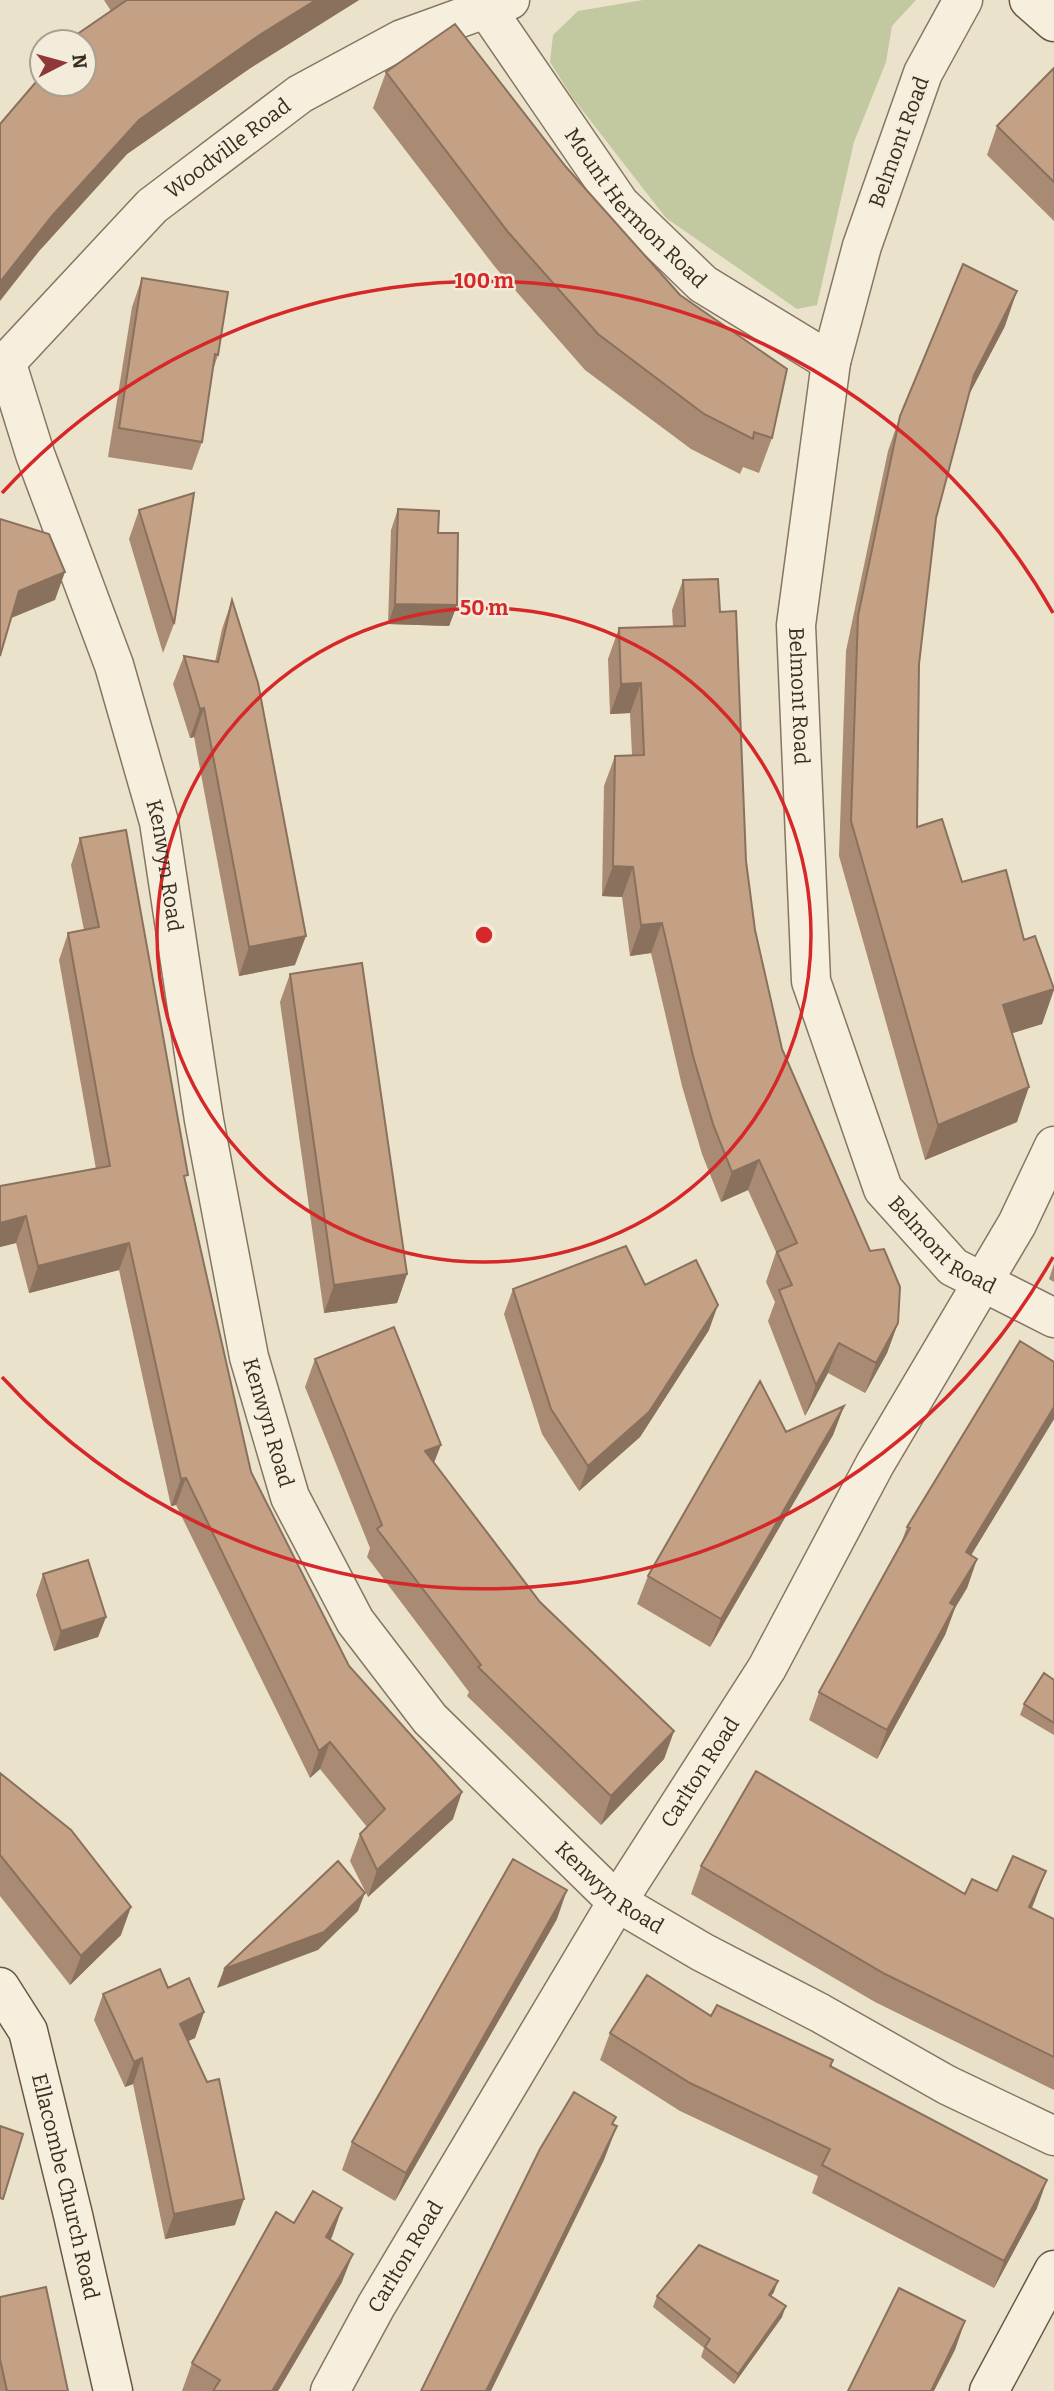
<svg xmlns="http://www.w3.org/2000/svg" width="1054" height="2391" font-family="Bitter,serif">
	<style>
		.green { fill: #c2c8a0 }
		.lines { fill: none; stroke-linecap: round; stroke-linejoin: round }
		.street-casing { stroke: #867561; stroke-width: 41 }
		.secondary-casing { stroke: #685744; stroke-width: 41 }
		.street { stroke: #f6efde; stroke-width: 38 }
		.secondary { stroke: #f6efde; stroke-width: 38 }
		.wall { fill: #a98a72 }
		.shaded-wall { fill: #89715d }
		.building { fill: #c4a185; stroke: #89715d; stroke-width: 2 }
		.ring { fill: none; stroke: #d62828; stroke-width: 3.5 }
		.labels { text-anchor: middle; dominant-baseline: central; stroke-width: 5; stroke-linejoin: round; paint-order: stroke }
		.street-label { font-size: 21px; fill: #382e22; stroke: #f3ecda }
		.centre { fill: #d62828; stroke: #f3ecda; stroke-width: 3.5 }
		.ring-label { font-size: 21px; text-anchor: middle; font-weight: bold; fill: #d62828; stroke: #f3ecda; stroke-width: 5; stroke-linejoin: round; paint-order: stroke }
	</style>
	<rect width="100%" height="100%" fill="#ebe2cb"/>
	<path class="green" d="M 643,0 L 916,0 L 892,26 L 886,62 L 854,142 L 817,305 L 797,309 L 666,218 L 572,97 L 550,62 L 553,35 L 578,11 Z"/>
	<g class="lines">
		<defs>
			<g id="street">
				<path id="s1" d="M 963,0 L 923,73 L 862,246 L 831,362 L 796,625 L 811,981 L 883,1189 L 953,1267 L 1054,1318"/>
				<path id="s2" d="M 485,7 L 620,204 L 703,284 L 831,362"/>
				<path id="s3" d="M 6,361 L 35,454 L 114,665 L 159,822 L 204,1120 L 249,1357 L 290,1497 L 355,1621 L 430,1719 L 617,1902 L 702,1952 L 820,2013 L 947,2085 L 1054,2136"/>
				<path id="s4" d="M 0,369 L 152,206 L 300,94 L 402,39 L 510,0"/>
				<path id="s5" d="M 330,2391 L 376,2306 L 617,1902 L 767,1668 L 875,1464 L 1017,1224 L 1054,1146"/>
			</g>
			<g id="secondary">
				<path d="M 1029,0 L 1054,22"/>
				<path id="s6" d="M 0,1987 L 28,2031 L 73,2215 L 113,2391"/>
				<path d="M 989,2391 L 1054,2270"/>
			</g>
		</defs>
		<use href="#street" class="street-casing"/>
		<use href="#secondary" class="secondary-casing"/>
		<use href="#street" class="street"/>
		<use href="#secondary" class="secondary"/>
	</g>
	<path class="wall" d="M 104,0 L 359,0 L 249,69 L 127,154 L 40,250 L 111,11 Z
		M 1054,68 L 1054,221 L 987,155 L 997,126 Z
		M 386,72 L 772,438 L 759,473 L 743,467 L 740,474 L 691,449 L 585,370 L 495,267 L 373,108 Z
		M 142,278 L 218,355 L 213,370 L 202,442 L 192,470 L 108,457 L 132,307 Z
		M 1005,326 L 968,396 L 936,518 L 919,664 L 917,827 L 962,882 L 1024,940 L 1054,988 L 1054,990 L 1042,1024 L 1012,1033 L 1017,1122 L 925,1160 L 839,856 L 846,651 L 888,451 L 900,416 Z
		M 398,509 L 438,533 L 457,605 L 449,626 L 388,624 L 391,530 Z
		M 139,510 L 174,624 L 163,653 L 129,539 Z
		M 683,580 L 720,612 L 746,861 L 755,930 L 782,1049 L 898,1323 L 887,1353 L 865,1393 L 828,1373 L 805,1416 L 768,1321 L 775,1302 L 766,1282 L 776,1252 L 748,1190 L 721,1202 L 702,1154 L 682,1086 L 651,953 L 630,956 L 622,897 L 602,896 L 604,786 L 615,756 L 632,755 L 630,713 L 610,714 L 608,659 L 619,628 L 673,626 L 672,610 Z
		M 232,600 L 295,965 L 239,976 L 194,737 L 190,738 L 173,684 L 184,656 L 215,662 L 222,629 Z
		M 80,838 L 186,1182 L 251,1472 L 349,1666 L 453,1819 L 368,1897 L 350,1861 L 360,1834 L 367,1827 L 320,1769 L 310,1778 L 176,1505 L 171,1506 L 119,1270 L 29,1293 L 16,1243 L 0,1247 L 0,1186 L 96,1169 L 59,960 L 68,933 L 84,930 L 71,865 Z
		M 290,974 L 407,1274 L 397,1303 L 324,1313 L 280,1002 Z
		M 1054,1264 L 1054,1282 L 1049,1279 Z
		M 645,1285 L 709,1330 L 640,1437 L 579,1491 L 542,1434 L 504,1314 L 513,1289 Z
		M 315,1359 L 434,1463 L 540,1602 L 674,1731 L 664,1759 L 601,1825 L 467,1696 L 469,1692 L 367,1557 L 370,1548 L 305,1387 Z
		M 1054,1362 L 1054,1419 L 971,1555 L 977,1559 L 967,1588 L 955,1608 L 945,1635 L 877,1759 L 809,1720 L 819,1692 L 901,1543 L 907,1527 Z
		M 844,1406 L 833,1435 L 710,1647 L 637,1604 L 648,1576 L 786,1432 Z
		M 43,1574 L 106,1617 L 98,1637 L 54,1651 L 36,1595 Z
		M 1054,1680 L 1054,1735 L 1020,1715 L 1024,1704 Z
		M 0,1773 L 121,1935 L 70,1985 L 0,1896 Z
		M 701,1866 L 965,1894 L 997,1891 L 1035,1900 L 1032,1908 L 1054,1919 L 1054,2090 L 875,2002 L 691,1894 Z
		M 557,1919 L 395,2201 L 342,2170 L 352,2142 Z
		M 168,1988 L 204,2012 L 195,2038 L 188,2041 L 235,2225 L 165,2239 L 133,2084 L 125,2087 L 94,2020 L 103,1994 Z
		M 711,2016 L 833,2060 L 831,2067 L 1037,2208 L 994,2288 L 812,2193 L 818,2176 L 680,2111 L 600,2060 L 610,2033 Z
		M 342,2208 L 330,2240 L 342,2282 L 278,2391 L 182,2391 L 192,2363 L 294,2223 Z
		M 774,2292 L 771,2296 L 782,2317 L 734,2384 L 701,2357 L 704,2348 L 653,2307 L 657,2296 Z
		M 0,2297 L 68,2391 L 0,2391 Z"/>
	<path class="shaded-wall" d="M 316,0 L 359,0 L 249,69 L 127,154 L 40,250 L 0,301 L 0,282 L 52,216 L 139,120 L 261,34 Z
		M 1017,291 L 1005,326 L 961,410 L 974,375 Z
		M 65,572 L 55,600 L 9,619 L 19,591 Z
		M 395,604 L 457,605 L 449,626 L 388,624 Z
		M 641,683 L 630,713 L 610,714 L 621,684 Z
		M 204,708 L 194,737 L 190,738 L 200,709 Z
		M 613,866 L 633,867 L 622,897 L 602,896 Z
		M 662,923 L 651,953 L 630,956 L 641,925 Z
		M 306,936 L 295,965 L 239,976 L 249,947 Z
		M 1054,989 L 1042,1024 L 990,1040 L 1003,1005 Z
		M 1029,1087 L 1017,1122 L 925,1160 L 938,1125 Z
		M 759,1160 L 748,1190 L 721,1202 L 732,1172 Z
		M 26,1216 L 16,1243 L 0,1247 L 0,1223 Z
		M 129,1243 L 119,1270 L 29,1293 L 38,1266 Z
		M 407,1274 L 397,1303 L 324,1313 L 334,1285 Z
		M 718,1305 L 709,1330 L 640,1437 L 579,1491 L 588,1466 Z
		M 898,1323 L 887,1353 L 865,1393 L 876,1363 Z
		M 839,1343 L 828,1373 L 805,1416 L 816,1385 Z
		M 844,1406 L 833,1435 L 710,1647 L 721,1619 Z
		M 1054,1407 L 1054,1419 L 956,1580 L 966,1552 Z
		M 441,1445 L 430,1473 L 425,1451 Z
		M 186,1478 L 176,1505 L 171,1506 L 181,1479 Z
		M 977,1559 L 967,1588 L 955,1608 L 945,1635 L 877,1759 L 887,1730 L 950,1603 Z
		M 106,1617 L 98,1637 L 54,1651 L 61,1631 Z
		M 674,1731 L 664,1759 L 601,1825 L 611,1796 Z
		M 330,1742 L 320,1769 L 310,1778 L 319,1751 Z
		M 462,1792 L 453,1819 L 368,1897 L 377,1870 Z
		M 1046,1871 L 1035,1900 L 1019,1935 L 1029,1907 Z
		M 567,1890 L 557,1919 L 395,2201 L 406,2173 Z
		M 365,1893 L 358,1911 L 318,1950 L 217,1988 L 224,1969 Z
		M 131,1907 L 121,1935 L 70,1985 L 81,1956 Z
		M 204,2012 L 195,2038 L 171,2049 L 180,2024 Z
		M 142,2058 L 133,2084 L 125,2087 L 134,2062 Z
		M 617,2126 L 604,2160 L 491,2391 L 486,2391 Z
		M 1047,2180 L 1037,2208 L 994,2288 L 1004,2261 Z
		M 244,2199 L 235,2225 L 165,2239 L 174,2214 Z
		M 342,2208 L 332,2237 L 315,2266 L 326,2237 Z
		M 353,2254 L 342,2282 L 278,2391 L 272,2391 Z
		M 778,2281 L 774,2292 L 765,2305 L 769,2295 Z
		M 786,2306 L 782,2317 L 734,2384 L 738,2374 Z
		M 965,2321 L 955,2350 L 934,2391 L 931,2391 Z"/>
	<path class="building" d="M 127,0 L 316,0 L 261,34 L 139,120 L 52,216 L 0,282 L 0,124 L 42,75 L 42,84 L 84,84 L 84,42 L 70,42 L 76,35 Z
		M 455,24 L 566,167 L 680,295 L 787,369 L 772,438 L 754,432 L 753,439 L 704,414 L 598,334 L 508,232 L 386,72 Z
		M 1054,68 L 1054,182 L 997,126 Z
		M 963,264 L 1017,291 L 974,375 L 936,518 L 919,664 L 917,827 L 942,819 L 962,882 L 1006,870 L 1024,940 L 1035,936 L 1054,989 L 1003,1005 L 1029,1087 L 938,1125 L 851,821 L 858,616 L 900,416 Z
		M 142,278 L 228,292 L 218,355 L 215,354 L 202,442 L 119,428 Z
		M 194,493 L 174,624 L 139,510 Z
		M 398,509 L 439,511 L 438,533 L 458,533 L 457,605 L 395,604 Z
		M 0,519 L 49,534 L 65,572 L 19,591 L 0,656 Z
		M 718,579 L 720,612 L 736,611 L 746,861 L 755,930 L 782,1049 L 870,1251 L 884,1249 L 900,1287 L 898,1323 L 876,1363 L 839,1343 L 816,1385 L 779,1290 L 792,1285 L 777,1252 L 797,1243 L 759,1160 L 732,1172 L 713,1124 L 693,1056 L 662,923 L 641,925 L 633,867 L 613,866 L 615,756 L 644,755 L 641,683 L 621,684 L 619,628 L 685,626 L 683,580 Z
		M 232,600 L 258,683 L 306,936 L 249,947 L 204,708 L 200,709 L 184,656 L 218,662 Z
		M 126,830 L 188,1175 L 184,1176 L 251,1472 L 349,1666 L 462,1792 L 377,1870 L 360,1834 L 385,1809 L 330,1742 L 319,1751 L 186,1478 L 181,1479 L 129,1243 L 38,1266 L 26,1216 L 0,1223 L 0,1186 L 110,1166 L 68,933 L 99,927 L 80,838 Z
		M 362,963 L 407,1274 L 334,1285 L 290,974 Z
		M 626,1246 L 645,1285 L 696,1260 L 718,1305 L 649,1412 L 588,1466 L 551,1409 L 513,1289 Z
		M 394,1327 L 441,1445 L 425,1451 L 540,1602 L 674,1731 L 611,1796 L 478,1667 L 481,1665 L 377,1529 L 382,1525 L 315,1359 Z
		M 1020,1341 L 1054,1362 L 1054,1407 L 966,1552 L 977,1559 L 950,1603 L 955,1606 L 887,1730 L 819,1692 L 910,1528 L 907,1527 Z
		M 760,1381 L 786,1432 L 844,1406 L 721,1619 L 648,1576 Z
		M 88,1560 L 106,1617 L 61,1631 L 43,1574 Z
		M 1044,1673 L 1054,1680 L 1054,1723 L 1024,1704 Z
		M 756,1771 L 965,1894 L 972,1879 L 997,1891 L 1013,1856 L 1046,1871 L 1029,1907 L 1054,1919 L 1054,2057 L 885,1974 L 701,1866 Z
		M 0,1773 L 71,1830 L 131,1907 L 81,1956 L 0,1855 Z
		M 513,1859 L 567,1890 L 406,2173 L 352,2142 Z
		M 338,1861 L 365,1893 L 324,1932 L 224,1969 Z
		M 160,1969 L 168,1988 L 189,1978 L 204,2012 L 180,2024 L 207,2082 L 219,2079 L 244,2199 L 174,2214 L 142,2058 L 134,2062 L 103,1994 Z
		M 647,1975 L 711,2016 L 717,2005 L 833,2060 L 830,2066 L 1047,2180 L 1004,2261 L 822,2165 L 830,2149 L 690,2083 L 610,2033 Z
		M 574,2092 L 616,2117 L 612,2124 L 617,2126 L 486,2391 L 421,2391 L 540,2149 Z
		M 0,2126 L 23,2134 L 3,2199 L 0,2198 Z
		M 313,2191 L 342,2208 L 326,2237 L 353,2254 L 272,2391 L 213,2391 L 220,2380 L 192,2363 L 276,2212 L 294,2223 Z
		M 699,2245 L 778,2281 L 769,2295 L 786,2306 L 738,2374 L 705,2347 L 710,2339 L 657,2296 Z
		M 46,2287 L 68,2391 L 7,2391 L 0,2359 L 0,2297 Z
		M 899,2288 L 965,2321 L 931,2391 L 848,2391 Z"/>
	<g class="ring">
		<circle cx="484" cy="935" r="327"/>
		<path d="M1053 1257A654 654 0 0 1 2 1377M2 493A654 654 0 0 1 1053 613"/>
	</g>
	<g class="labels">
		<g class="street-label">
			<text transform="translate(899 142) rotate(-70)">Belmont Road</text>
			<text stroke="none"><textPath href="#s4" startOffset="318">Woodville Road</textPath></text>
			<text stroke="none"><textPath href="#s2" startOffset="252">Mount Hermon Road</textPath></text>
			<text stroke="none"><textPath href="#s1" startOffset="723">Belmont Road</textPath></text>
			<text stroke="none"><textPath href="#s3" startOffset="530">Kenwyn Road</textPath></text>
			<text stroke="none"><textPath href="#s1" startOffset="1311">Belmont Road</textPath></text>
			<text stroke="none"><textPath href="#s3" startOffset="1097">Kenwyn Road</textPath></text>
			<text stroke="none"><textPath href="#s5" startOffset="721">Carlton Road</textPath></text>
			<text stroke="none"><textPath href="#s3" startOffset="1685">Kenwyn Road</textPath></text>
			<text stroke="none"><textPath href="#s6" startOffset="212">Ellacombe Church Road</textPath></text>
			<text stroke="none"><textPath href="#s5" startOffset="154">Carlton Road</textPath></text>
		</g>
	</g>
	<circle cx="484" cy="935" r="10" class="centre"/>
	<g class="ring-label">
		<text x="484" y="288">100 m</text>
		<text x="484" y="615">50 m</text>
	</g>
	<g transform="translate(63 63) rotate(84)"><circle r="33" fill="#f3ecda" stroke="#a8a090" stroke-width="2"/>
	<path d="M0-5L12 26L0 18L-12 26Z" fill="#8e3937"/>
	<text y="-10" font-size="19" font-weight="bold" text-anchor="middle" fill="#382e22">N</text>
	</g>
</svg>
